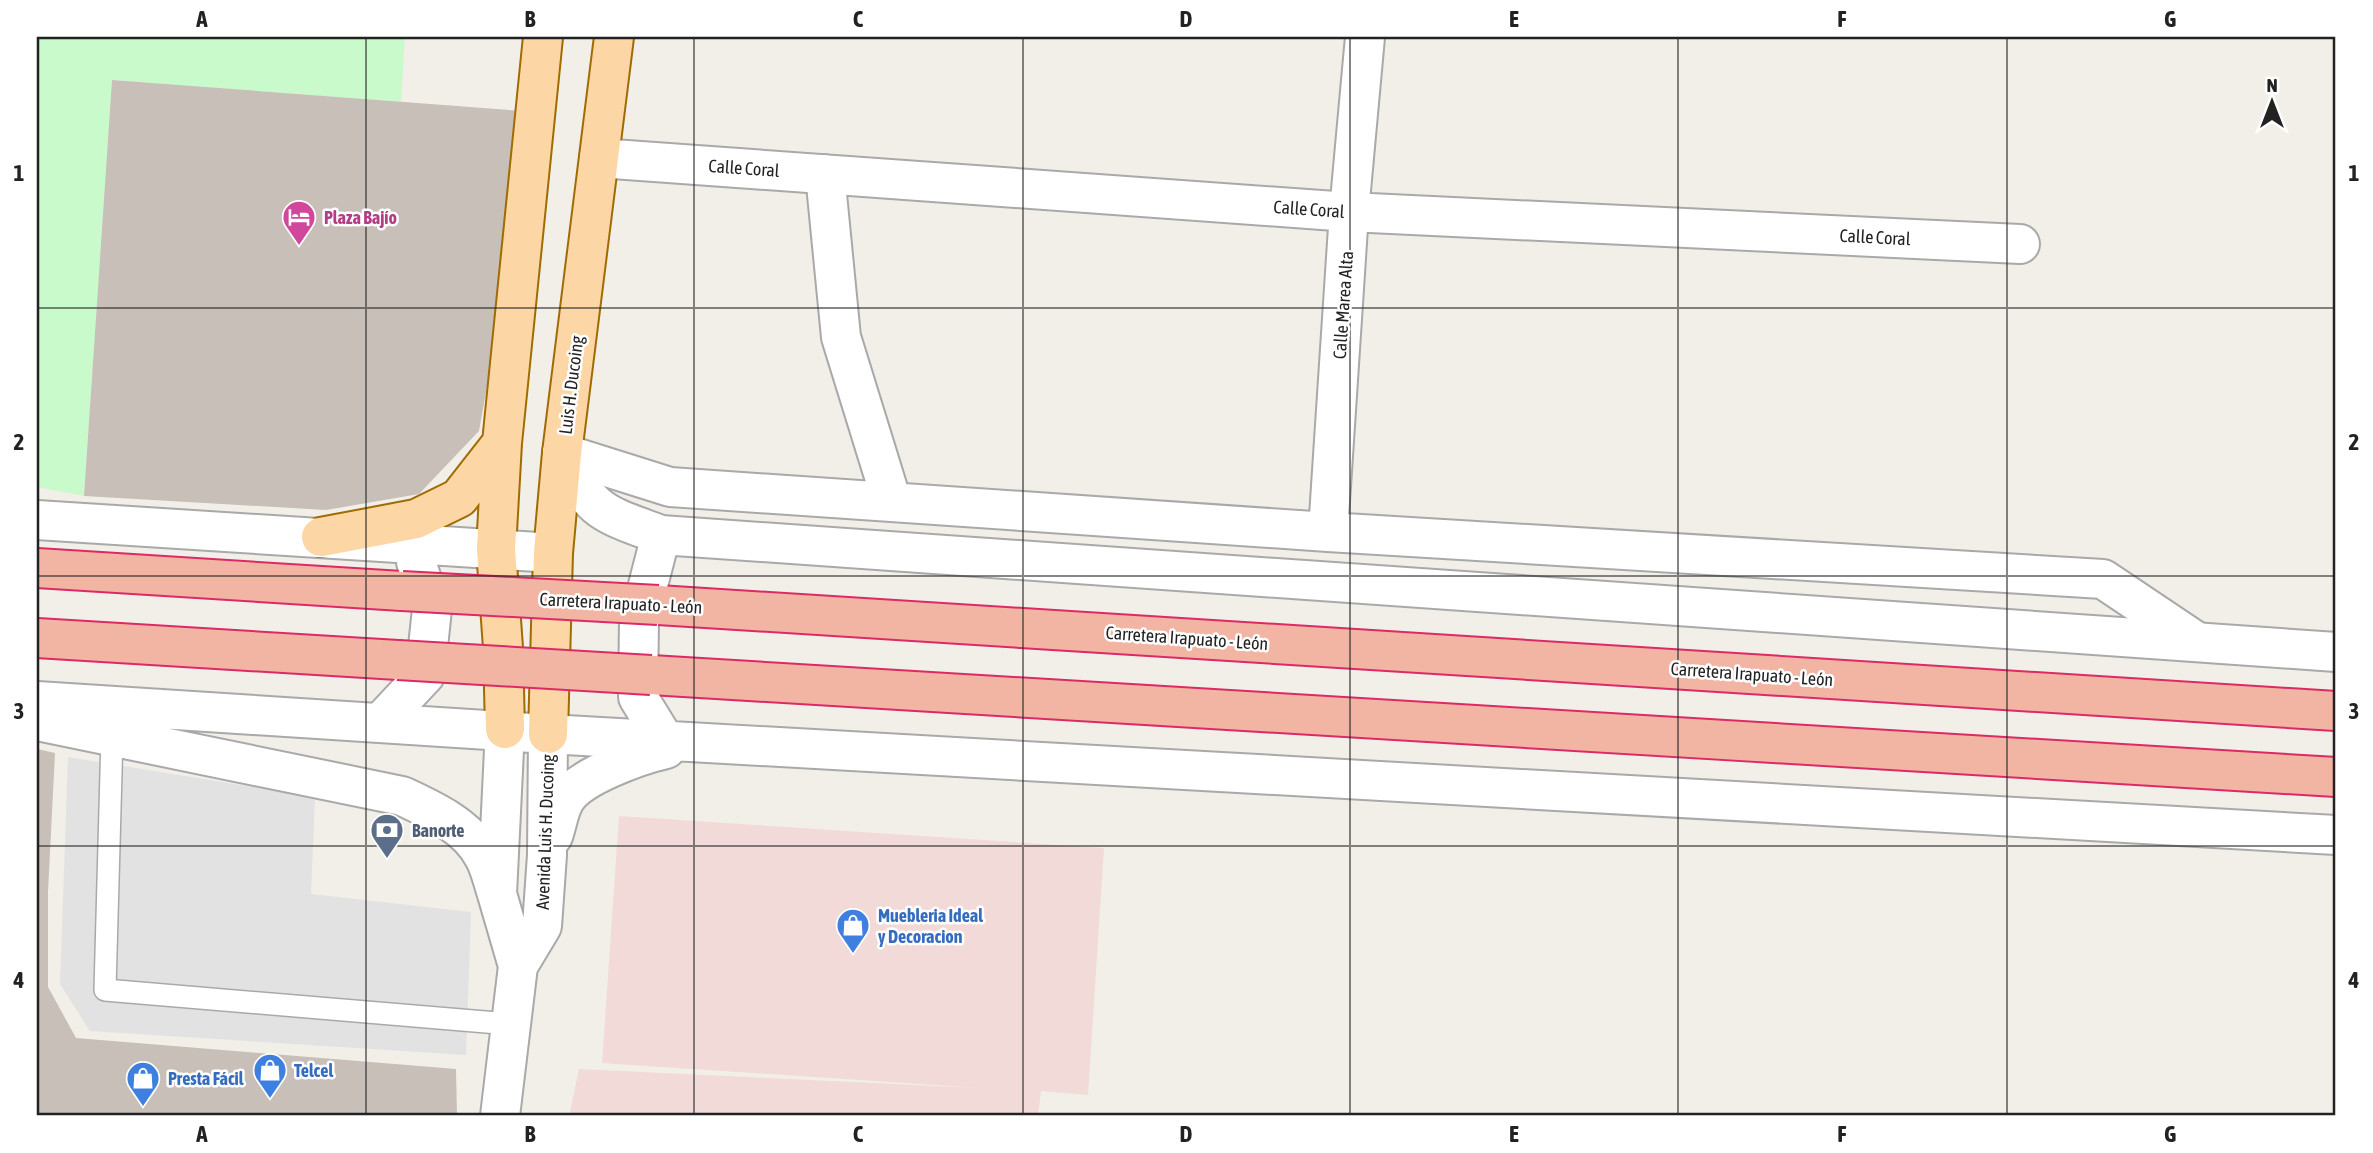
<svg xmlns="http://www.w3.org/2000/svg" width="2373" height="1153" font-family="'Asap Condensed',sans-serif">
	<style>
		.commercial { fill: #f2dad9 }
		.park { fill: #c8facc }
		.parking { fill: #e2e2e2 }
		.building { fill: #c7bfb8 }
		.lines { fill: none; stroke-linecap: round; stroke-linejoin: round }
		.service-casing { stroke: #a9a9a9; stroke-width: 24 }
		.minor-casing { stroke: #a9a9a9; stroke-width: 42 }
		.tertiary-casing { stroke: #a9a9a9; stroke-width: 42 }
		.primary-casing { stroke: #a06b00; stroke-width: 42 }
		.trunk-casing { stroke: #dc2a67; stroke-width: 42 }
		.service { stroke: #fff; stroke-width: 21 }
		.minor { stroke: #fff; stroke-width: 38 }
		.tertiary { stroke: #fff; stroke-width: 38 }
		.primary { stroke: #fcd6a4; stroke-width: 38 }
		.trunk { stroke: #f2b4a3; stroke-width: 38 }
		.trunk-bridge-casing { stroke: #dc2a67; stroke-width: 42; stroke-linecap: butt }
		.trunk-bridge { stroke: #f2b4a3; stroke-width: 38 }
		.grid { fill: none; stroke: #222; stroke-width: 2; stroke-opacity: 0.55 }
		.labels { text-anchor: middle; dominant-baseline: central; stroke-width: 5; stroke-linejoin: round; paint-order: stroke }
		.street-label { font-size: 18px; fill: #222; stroke: #fff }
		.hotel-label { font-size: 18px; font-weight: bold; fill: #b23c85; stroke: #fff; text-anchor: start }
		.service-label { font-size: 18px; font-weight: bold; fill: #4e5e75; stroke: #fff; text-anchor: start }
		.shop-label { font-size: 18px; font-weight: bold; fill: #366cbe; stroke: #fff; text-anchor: start }
		.neatline { fill: none; stroke: #222; stroke-width: 2.5 }
		.grid-label { font-size: 23px; text-anchor: middle; font-weight: bold; fill: #222 }
	</style>
	<rect width="100%" height="100%" fill="#f2efe9"/>
	<path class="commercial" d="M 619,816 L 1104,848 L 1088,1095 L 1041,1091 L 1038,1116 L 574,1116 L 570,1112 L 579,1069 L 980,1088 L 602,1063 Z"/>
	<path class="park" d="M 37,37 L 405,37 L 401,102 L 112,80 L 84,496 L 37,487 Z"/>
	<path class="parking" d="M 68,757 L 315,797 L 311,894 L 471,912 L 466,1055 L 90,1031 L 60,984 Z"/>
	<path class="building" d="M 112,80 L 536,112 L 479,431 L 419,494 L 326,510 L 84,496 Z
		M 37,749 L 55,753 L 48,892 L 48,987 L 76,1038 L 456,1069 L 457,1116 L 37,1116 Z"/>
	<g class="lines">
		<defs>
			<path id="service" d="M 112,736 L 105,990 L 510,1024"/>
			<path id="minor" d="M 599,158 L 1349,212 L 2020,244
				M 825,174 L 841,337 L 892,502
				M 562,453 L 670,487 L 1328,532 L 2103,579 L 2194,640
				M 1328,532 L 1349,212 L 1365,37"/>
			<path id="tertiary" d="M 562,453 C 592,513 599,512 661,535 L 2336,652
				M 37,520 L 553,553
				M 661,535 L 639,620 L 638,697 L 665,741
				M 37,701 L 548,734 L 2336,835
				M 37,721 L 402,796 C 432,810 468,826 484,857 C 490,868 493,882 497,894
				M 381,722 L 425,675 L 432,609 L 416,562
				M 505,729 L 497,894 L 518,966
				M 553,836 C 557,825 559,810 565,800 C 579,776 640,755 666,749
				M 500,1116 L 518,966 L 542,926 L 547,855 L 548,734"/>
			<path id="primary" d="M 321,537 L 416,519 L 459,498 L 502,443
				M 505,729 L 503,648 L 496,549 L 502,443 L 543,37
				M 548,734 L 553,553 L 562,453 L 614,37"/>
			<path id="trunk" d="M 37,568 L 402,591
				M 658,605 L 2336,711
				M 37,638 L 398,660
				M 651,675 L 2336,777"/>
		</defs>
		<use href="#service" class="service-casing"/>
		<use href="#minor" class="minor-casing"/>
		<use href="#tertiary" class="tertiary-casing"/>
		<use href="#primary" class="primary-casing"/>
		<use href="#trunk" class="trunk-casing"/>
		<use href="#service" class="service"/>
		<use href="#minor" class="minor"/>
		<use href="#tertiary" class="tertiary"/>
		<use href="#primary" class="primary"/>
		<use href="#trunk" class="trunk"/>
		<defs>
			<path id="trunk-bridge" d="M 402,591 L 658,605
				M 398,660 L 651,675"/>
		</defs>
		<use href="#trunk-bridge" class="trunk-bridge-casing"/>
		<use href="#trunk-bridge" class="trunk-bridge"/>
	</g>
	<path class="grid" d="M 366,37 L 366,1116M 694,37 L 694,1116M 1023,37 L 1023,1116M 1350,37 L 1350,1116M 1678,37 L 1678,1116M 2007,37 L 2007,1116M 37,308 L 2336,308M 37,576 L 2336,576M 37,846 L 2336,846"/>
	<defs>
		<symbol id="hotel-pin" viewBox="-11 -11 22 30"><path d="M0 17L-7.5 6A9.5 9.5 0 1 1 7.5 6Z" fill="#d1479c" stroke="#fff"/><path d="M-6-4.5h1.5V1H6V5H4.5V3h-9V5H-6ZM-4 0a1.8 1.8 0 1 1 3.6 0ZM.5 0V-2.5h3Q6-2.5 6 0Z" fill="#fff"/></symbol>
		<symbol id="bank-pin" viewBox="-11 -11 22 30"><path d="M0 17L-7.5 6A9.5 9.5 0 1 1 7.5 6Z" fill="#5c6f8a" stroke="#fff"/><path d="M-6-4H6V4H-6ZM0-2.3a2.3 2.3 0 1 0 0 4.6a2.3 2.3 0 1 0 0-4.6Z" fill="#fff"/></symbol>
		<symbol id="shop-pin" viewBox="-11 -11 22 30"><path d="M0 17L-7.5 6A9.5 9.5 0 1 1 7.5 6Z" fill="#3f7fe0" stroke="#fff"/><path d="M-5-2.5h2.3a2.7 3.5 0 0 1 5.4 0H5L5.5 6h-11ZM-1.5-2.5h3a1.5 2.3 0 0 0-3 0Z" fill="#fff"/></symbol>
	</defs>
	<g fill-rule="evenodd">
		<use href="#hotel-pin" x="280" y="198" width="38" height="52"/>
		<use href="#bank-pin" x="368" y="811" width="38" height="52"/>
		<use href="#shop-pin" x="834" y="906" width="38" height="52"/>
		<use href="#shop-pin" x="251" y="1051" width="38" height="52"/>
		<use href="#shop-pin" x="124" y="1059" width="38" height="52"/>
	</g>
	<g class="labels">
		<g class="street-label">
			<text transform="translate(744 168) rotate(4)">Calle Coral</text>
			<text transform="translate(1309 209) rotate(4)">Calle Coral</text>
			<text transform="translate(1875 237) rotate(3)">Calle Coral</text>
			<text transform="translate(1343 305) rotate(-86)">Calle Marea Alta</text>
			<text transform="translate(571 385) rotate(-83)">Luis H. Ducoing</text>
			<text transform="translate(621 603) rotate(3)">Carretera Irapuato - León</text>
			<text transform="translate(1187 638) rotate(4)">Carretera Irapuato - León</text>
			<text transform="translate(1752 674) rotate(4)">Carretera Irapuato - León</text>
			<text transform="translate(545 832) rotate(-88)">Avenida Luis H. Ducoing</text>
		</g>
		<g class="hotel-label">
			<text x="324" y="217">Plaza Bajío</text>
		</g>
		<g class="service-label">
			<text x="412" y="830">Banorte</text>
		</g>
		<g class="shop-label">
			<text x="878" y="915">Muebleria Ideal<tspan x="878" dy="21">y Decoracion</tspan></text>
			<text x="294" y="1070">Telcel</text>
			<text x="168" y="1078">Presta Fácil</text>
		</g>
	</g>
	<rect width="2373" height="1153" fill="none" stroke="#ffffff" stroke-width="77"/>
	<g transform="translate(2272 102)" stroke="#ffffff" stroke-width="5" paint-order="stroke">
	<path d="M0-5L12 26L0 18L-12 26Z" fill="#222222"/>
	<text y="-10" font-size="19" font-weight="bold" text-anchor="middle" fill="#222222">N</text>
	</g>
	<rect x="38" y="38" width="2296" height="1076" class="neatline"/>
	<g class="grid-label">
		<text x="202" y="27">A</text>
		<text x="530" y="27">B</text>
		<text x="858" y="27">C</text>
		<text x="1186" y="27">D</text>
		<text x="1514" y="27">E</text>
		<text x="1842" y="27">F</text>
		<text x="2170" y="27">G</text>
		<text x="19" y="181">1</text>
		<text x="2354" y="181">1</text>
		<text x="19" y="450">2</text>
		<text x="2354" y="450">2</text>
		<text x="19" y="719">3</text>
		<text x="2354" y="719">3</text>
		<text x="19" y="988">4</text>
		<text x="2354" y="988">4</text>
		<text x="202" y="1142">A</text>
		<text x="530" y="1142">B</text>
		<text x="858" y="1142">C</text>
		<text x="1186" y="1142">D</text>
		<text x="1514" y="1142">E</text>
		<text x="1842" y="1142">F</text>
		<text x="2170" y="1142">G</text>
	</g>
</svg>
